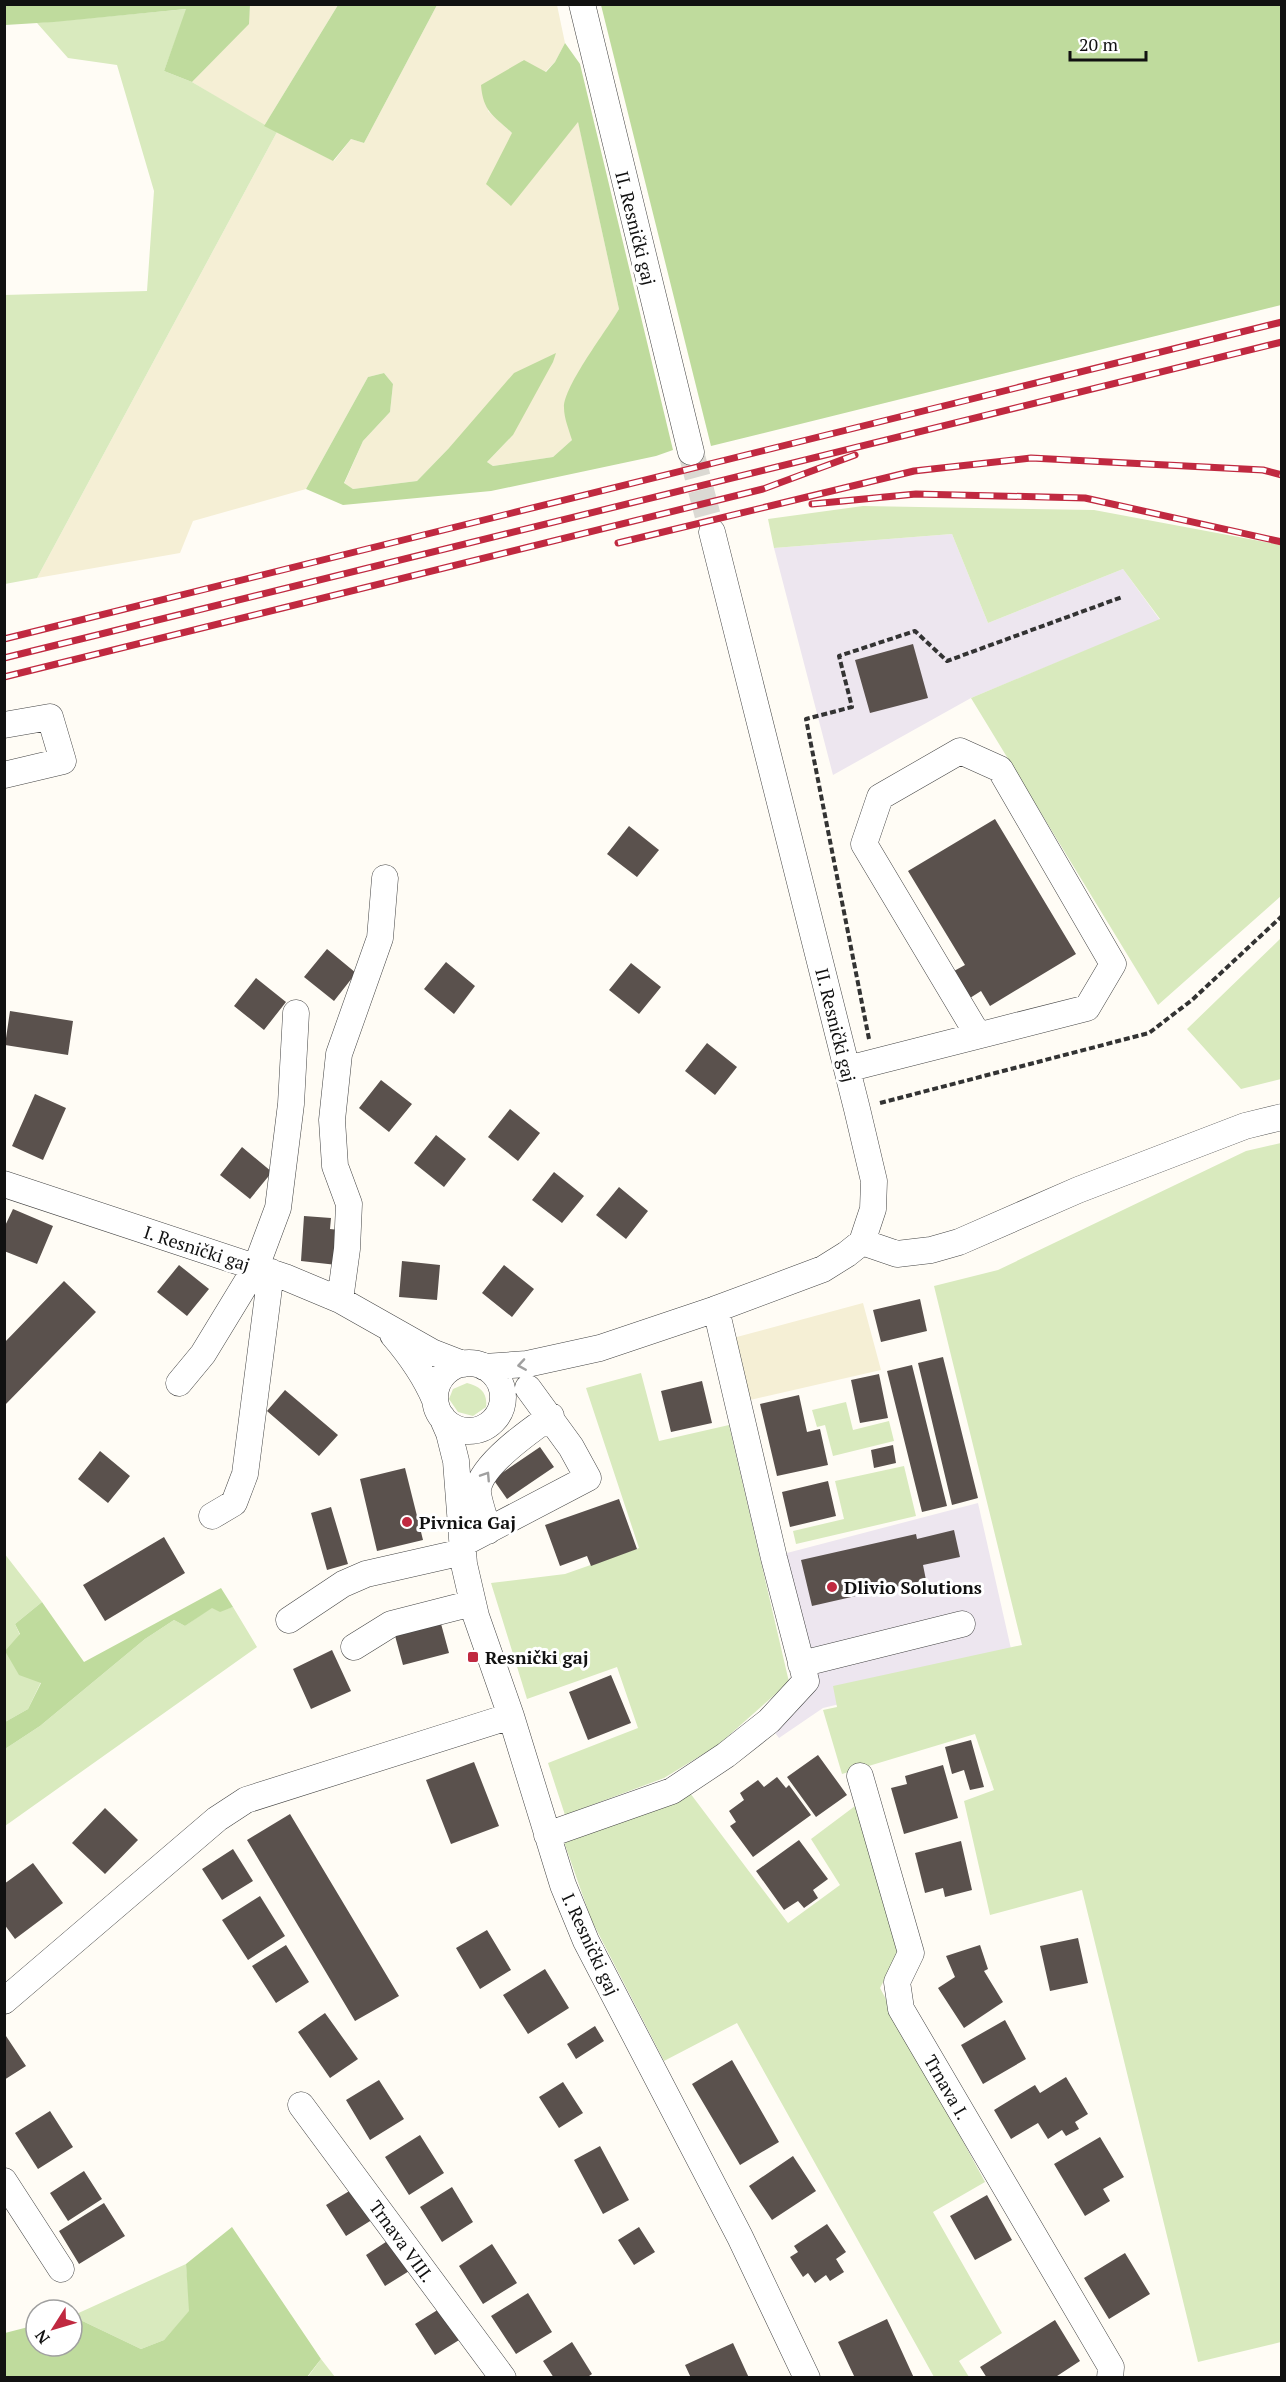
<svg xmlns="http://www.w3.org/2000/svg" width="1286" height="2382" font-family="'PT Serif',serif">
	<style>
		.industrial { fill: #ede6ef }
		.farmland { fill: #f5efd5 }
		.green { fill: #d9eabe }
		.forest { fill: #bfdb9d }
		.building { fill: #5a514d }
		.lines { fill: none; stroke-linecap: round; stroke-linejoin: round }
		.minor-tunnel { stroke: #dbd9d3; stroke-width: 26; stroke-dasharray: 26 13; stroke-linecap: butt }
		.minor-casing { stroke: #444; stroke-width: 27 }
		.path { stroke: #333; stroke-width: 4; stroke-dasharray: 6 3; stroke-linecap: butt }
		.minor { stroke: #fff; stroke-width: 26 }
		.rail-casing { stroke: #c02940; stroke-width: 7 }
		.rail { stroke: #fff; stroke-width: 4.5; stroke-dasharray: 14; stroke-linecap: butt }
		.oneway { stroke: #a0a0a0 }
		.poi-dot { fill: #c02940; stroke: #fff; stroke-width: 2 }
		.labels { text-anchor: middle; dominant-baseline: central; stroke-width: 6; stroke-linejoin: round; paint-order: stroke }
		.street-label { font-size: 18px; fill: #111; stroke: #fff }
		.poi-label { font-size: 18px; font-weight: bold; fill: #111; stroke: #fff; text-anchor: start }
	</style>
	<rect width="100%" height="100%" fill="#fffcf5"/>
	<path class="industrial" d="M 952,534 L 988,623 L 1123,569 L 1160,620 L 971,698 L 833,775 L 774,548 Z
		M 978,1503 L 1014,1662 L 823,1708 L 779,1738 L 760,1713 L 794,1684 L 764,1559 Z"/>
	<path class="farmland" d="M 250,5 L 338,5 L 264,126 L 192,82 L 248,24 Z
		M 437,5 L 557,5 L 565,43 L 555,62 L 545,72 L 523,60 L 488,111 L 512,133 L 511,205 L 578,121 L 619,309 L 604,335 L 572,440 L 553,457 L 493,466 L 487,462 L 513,435 L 449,448 L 417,481 L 353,489 L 344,484 L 363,441 L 390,412 L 393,384 L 384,373 L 368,377 L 306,489 L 193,521 L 180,553 L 37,578 L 277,132 L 334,161 L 351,139 L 364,143 Z
		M 863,1303 L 881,1370 L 750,1400 L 733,1338 Z"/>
	<path class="green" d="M 187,9 L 164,71 L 192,82 L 277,132 L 37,578 L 5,584 L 4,295 L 147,291 L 154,191 L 117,65 L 68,58 L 37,23 Z
		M 863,506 L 1094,510 L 1281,545 L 1281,896 L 1158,1005 L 971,698 L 1160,619 L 1123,569 L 988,623 L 952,534 L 774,548 L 768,519 Z
		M 1281,938 L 1281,1079 L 1241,1089 L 1187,1029 Z
		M 1281,1143 L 1281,2342 L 1198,2362 L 1082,1890 L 990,1915 L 964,1801 L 994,1790 L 975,1734 L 842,1774 L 823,1710 L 837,1707 L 833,1686 L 1022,1645 L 934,1286 L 998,1270 L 1246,1151 Z
		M 641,1373 L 659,1441 L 729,1425 L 789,1682 L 718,1745 L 664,1778 L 565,1815 L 548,1763 L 638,1728 L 617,1667 L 527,1699 L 491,1583 L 565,1574 L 639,1548 L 586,1388 Z
		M 467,1383 C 480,1386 488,1393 486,1407 L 473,1416 L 458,1412 L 449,1399 L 453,1389 Z
		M 846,1402 L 853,1430 L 889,1421 L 894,1441 L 833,1456 L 825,1425 L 817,1427 L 812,1410 Z
		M 904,1466 L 916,1516 L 796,1544 L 793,1531 L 844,1519 L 835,1481 Z
		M 4,1553 L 42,1602 L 15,1624 L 41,1682 L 28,1709 L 5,1722 Z
		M 212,1607 L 220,1611 L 233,1607 L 257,1647 L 5,1826 L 5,1749 L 40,1726 L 145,1639 L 174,1620 L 185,1626 Z
		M 690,1793 L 788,1923 L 840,1885 L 811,1839 L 855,1806 L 899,1952 L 880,1988 L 985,2182 L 933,2212 L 1002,2333 L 959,2361 L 969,2377 L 934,2377 L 737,2023 L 664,2061 L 591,1919 L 564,1842 L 668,1804 Z
		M 186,2264 L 190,2311 L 164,2340 L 141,2349 L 72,2316 Z
		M 321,2359 L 335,2377 L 307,2378 Z"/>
	<path class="forest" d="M 5,4 L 250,4 L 250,5 L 249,24 L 192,82 L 164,71 L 186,9 L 54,22 L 5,25 Z
		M 338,5 L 437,5 L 364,143 L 351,139 L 333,161 L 264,126 Z
		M 601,5 L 1281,5 L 1281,305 L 711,446 Z
		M 565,43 L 580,64 L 673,450 L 656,456 L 491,491 L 343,505 L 306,489 L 368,377 L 384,373 L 393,384 L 390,412 L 363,441 L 344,483 L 353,489 L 417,481 L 449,448 L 514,373 L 556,353 L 553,362 L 513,435 L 487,462 L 493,466 L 553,457 L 572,440 C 569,430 564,418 564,408 C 563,387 607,330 619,309 L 578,122 L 511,206 L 486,184 L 512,133 C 494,116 483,112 481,85 L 524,60 L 546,72 L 555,62 Z
		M 221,1588 L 233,1607 L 220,1612 L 212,1608 L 185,1626 L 174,1620 L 145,1639 L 40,1726 L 5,1749 L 5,1722 L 28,1709 L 41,1683 L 19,1675 L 5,1651 L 20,1634 L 15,1624 L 42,1602 L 84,1662 Z
		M 232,2227 L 321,2359 L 307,2377 L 5,2377 L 5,2333 L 36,2325 L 36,2346 L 72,2346 L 72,2316 L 141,2349 L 164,2340 L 189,2311 L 186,2264 Z"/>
	<path class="building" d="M 913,644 L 928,698 L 870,713 L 855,660 Z
		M 995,819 L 1076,954 L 990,1006 L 981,991 L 970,998 L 954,971 L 965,965 L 908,871 Z
		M 629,826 L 659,850 L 637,877 L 607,854 Z
		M 327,949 L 356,973 L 334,1001 L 304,977 Z
		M 446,962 L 475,986 L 454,1014 L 424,989 Z
		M 631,963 L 661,987 L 639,1014 L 609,990 Z
		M 256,978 L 286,1002 L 264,1030 L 234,1006 Z
		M 10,1011 L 73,1021 L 68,1055 L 5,1045 Z
		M 707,1043 L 737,1067 L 715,1095 L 685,1071 Z
		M 381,1080 L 412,1104 L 389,1132 L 359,1108 Z
		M 35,1094 L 66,1108 L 43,1160 L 12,1146 Z
		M 510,1109 L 540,1133 L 518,1161 L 488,1137 Z
		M 436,1135 L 466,1159 L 444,1187 L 414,1163 Z
		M 242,1147 L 272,1172 L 250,1199 L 220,1175 Z
		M 554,1172 L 584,1196 L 562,1223 L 532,1200 Z
		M 619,1187 L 648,1211 L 626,1239 L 596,1215 Z
		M 13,1209 L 53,1226 L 37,1264 L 4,1251 L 4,1228 Z
		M 304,1216 L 331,1218 L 330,1229 L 340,1230 L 337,1265 L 301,1261 Z
		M 402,1261 L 440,1265 L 437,1300 L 399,1297 Z
		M 179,1265 L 209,1289 L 187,1316 L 157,1292 Z
		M 504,1265 L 534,1289 L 512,1317 L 482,1293 Z
		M 64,1281 L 96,1312 L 4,1406 L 4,1343 Z
		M 920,1299 L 927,1331 L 881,1342 L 873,1310 Z
		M 943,1357 L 978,1498 L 952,1505 L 918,1363 Z
		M 912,1365 L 947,1506 L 922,1512 L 887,1371 Z
		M 879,1374 L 888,1418 L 860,1423 L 851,1380 Z
		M 702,1381 L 712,1423 L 671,1432 L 661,1391 Z
		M 285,1390 L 338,1435 L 319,1456 L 267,1411 Z
		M 799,1395 L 807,1432 L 820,1429 L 828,1465 L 777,1476 L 760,1404 Z
		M 893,1445 L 896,1463 L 874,1468 L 871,1450 Z
		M 540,1447 L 554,1467 L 507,1499 L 493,1479 Z
		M 100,1451 L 130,1476 L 108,1503 L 78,1479 Z
		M 405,1468 L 423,1540 L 377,1551 L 360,1479 Z
		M 828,1481 L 836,1516 L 790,1527 L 782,1492 Z
		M 619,1499 L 637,1549 L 591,1566 L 587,1556 L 560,1566 L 545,1525 Z
		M 331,1507 L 348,1564 L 327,1570 L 311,1513 Z
		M 954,1530 L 960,1557 L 923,1565 L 926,1580 L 812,1606 L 801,1560 L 916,1534 L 917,1539 Z
		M 164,1537 L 185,1573 L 105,1621 L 83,1585 Z
		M 440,1620 L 449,1653 L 403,1665 L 394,1632 Z
		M 332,1650 L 351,1691 L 311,1709 L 293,1669 Z
		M 611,1675 L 631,1723 L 588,1740 L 569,1692 Z
		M 971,1740 L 984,1787 L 970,1790 L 964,1770 L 952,1774 L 945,1747 Z
		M 818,1755 L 847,1795 L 816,1817 L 787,1777 Z
		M 474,1762 L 499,1826 L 451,1844 L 426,1780 Z
		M 943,1765 L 958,1818 L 904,1834 L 891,1788 L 907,1784 L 905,1776 Z
		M 777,1777 L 786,1788 L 789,1785 L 811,1815 L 753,1857 L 730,1826 L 736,1822 L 729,1811 L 744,1800 L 740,1793 L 758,1780 L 764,1787 Z
		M 105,1808 L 138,1840 L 105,1874 L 72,1843 Z
		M 290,1814 L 399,1996 L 355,2021 L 247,1840 Z
		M 799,1840 L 828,1879 L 813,1890 L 818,1898 L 804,1908 L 798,1901 L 784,1910 L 756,1871 Z
		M 961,1841 L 972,1890 L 945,1897 L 943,1888 L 925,1893 L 915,1853 Z
		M 233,1849 L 253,1881 L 222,1900 L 202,1869 Z
		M 33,1863 L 63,1903 L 15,1939 L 4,1924 L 4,1884 Z
		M 260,1896 L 285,1936 L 248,1960 L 222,1920 Z
		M 487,1930 L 511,1970 L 480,1989 L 456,1948 Z
		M 1078,1938 L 1088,1983 L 1050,1991 L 1040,1946 Z
		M 286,1945 L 309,1982 L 276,2003 L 252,1966 Z
		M 980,1945 L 988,1969 L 984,1971 L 1003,2002 L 964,2028 L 938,1988 L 955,1977 L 946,1956 Z
		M 545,1969 L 569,2008 L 528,2034 L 503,1995 Z
		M 325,2013 L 358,2059 L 330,2078 L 298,2032 Z
		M 1005,2020 L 1026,2059 L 983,2084 L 961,2045 Z
		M 595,2026 L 604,2041 L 576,2059 L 567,2044 Z
		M 4,2033 L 26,2066 L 4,2080 Z
		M 732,2060 L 779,2142 L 740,2165 L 692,2084 Z
		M 1066,2077 L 1088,2114 L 1075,2122 L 1079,2129 L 1066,2136 L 1062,2130 L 1048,2139 L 1038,2123 L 1011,2139 L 994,2110 L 1035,2085 L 1040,2093 Z
		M 379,2080 L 404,2119 L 370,2140 L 346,2100 Z
		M 563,2082 L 583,2113 L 559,2128 L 539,2097 Z
		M 50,2111 L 73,2147 L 38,2169 L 15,2133 Z
		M 420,2135 L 444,2173 L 409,2195 L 385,2157 Z
		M 1100,2137 L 1124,2177 L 1103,2189 L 1110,2201 L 1085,2216 L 1054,2164 Z
		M 600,2146 L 629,2200 L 603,2214 L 574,2160 Z
		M 793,2156 L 816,2191 L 772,2220 L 749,2186 Z
		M 84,2171 L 102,2199 L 68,2221 L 50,2193 Z
		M 356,2187 L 375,2218 L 346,2236 L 326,2205 Z
		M 452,2187 L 473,2222 L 442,2242 L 420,2207 Z
		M 987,2195 L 1012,2240 L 975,2260 L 950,2216 Z
		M 104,2203 L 125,2236 L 79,2264 L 59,2231 Z
		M 827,2224 L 846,2252 L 836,2259 L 844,2272 L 830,2281 L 826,2275 L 815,2283 L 808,2273 L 803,2277 L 790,2257 L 798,2252 L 794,2246 Z
		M 639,2227 L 655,2252 L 634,2265 L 618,2240 Z
		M 395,2236 L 414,2268 L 385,2286 L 366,2255 Z
		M 492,2244 L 517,2283 L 483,2304 L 459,2266 Z
		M 1125,2253 L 1150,2294 L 1109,2319 L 1084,2278 Z
		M 528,2293 L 552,2332 L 516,2354 L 491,2316 Z
		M 444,2306 L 464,2337 L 435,2355 L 415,2324 Z
		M 887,2319 L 914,2378 L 855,2378 L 838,2342 Z
		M 1055,2320 L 1080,2361 L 1054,2378 L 987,2378 L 980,2367 Z
		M 572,2342 L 592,2374 L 586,2378 L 554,2378 L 543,2361 Z
		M 733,2343 L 749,2378 L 691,2378 L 685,2365 Z"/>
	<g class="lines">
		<path class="minor-tunnel" d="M 691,452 L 712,532"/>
		<defs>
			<path id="minor" d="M 582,4 L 691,452
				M 4,725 L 50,717 L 63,761 L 4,775
				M 847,1069 L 1087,1008 L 1113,964 L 1000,769 L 960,751 L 880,797 L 864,844 L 978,1035
				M 4,1184 L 285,1277 L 340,1300 L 432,1352 L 463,1364
				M 862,1242 L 897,1254 L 931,1250 L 959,1242 L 1078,1190 L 1245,1126 L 1282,1117
				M 340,1300 L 347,1249 L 349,1204 L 335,1166 L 332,1120 L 339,1054 L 380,938 L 385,878
				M 393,1335 C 411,1356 425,1376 435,1400
				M435 1397a34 34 0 1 1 68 0a34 34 0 1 1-68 0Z
				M 484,1367 L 527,1364 L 600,1348 L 716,1309 L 823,1269 L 847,1254 L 862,1242 L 873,1209 L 874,1181 L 857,1109 L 712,532
				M 179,1383 L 203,1354 L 256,1267 L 278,1208 L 291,1104 L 296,1013
				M 442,1417 L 449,1433 L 456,1461 L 464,1564 L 476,1616 L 511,1716 L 563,1885 L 586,1941 L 740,2237 L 807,2378
				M 212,1516 L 234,1503 L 245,1474 L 271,1272
				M 488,1531 C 486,1521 477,1498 478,1489 C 482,1464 531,1430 551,1416
				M 462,1544 L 588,1478 L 571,1447 L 528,1388
				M 289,1620 L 343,1584 L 366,1574 L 463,1552
				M 354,1647 L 391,1624 L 473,1603
				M 801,1664 L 962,1624
				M 860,1776 L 911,1953 L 897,1982 L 901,2009 L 1111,2367 L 1110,2378
				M 547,1835 L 672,1791 L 726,1755 L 769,1721 L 806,1681 L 774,1558 L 716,1309
				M 4,2001 L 217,1819 L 246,1800 L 511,1716
				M 301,2105 L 503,2378
				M 4,2181 L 61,2269"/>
		</defs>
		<use href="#minor" class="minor-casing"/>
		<path class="path" d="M 869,1039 L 806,719 L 852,707 L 839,656 L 915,631 L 947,661 L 1122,597
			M 880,1103 L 1149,1033 L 1192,1000 L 1282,916"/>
		<use href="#minor" class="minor"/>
		<defs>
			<path id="rail" d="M 812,504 L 916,494 L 1085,498 L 1282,542
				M 618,543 L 914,471 L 1031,458 L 1263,470 L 1282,475
				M 4,639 L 1282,322
				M 4,658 L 1282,342
				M 4,677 L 763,489 L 855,455"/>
		</defs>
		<use href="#rail" class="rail-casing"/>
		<use href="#rail" class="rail"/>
	</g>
	<defs><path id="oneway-chevron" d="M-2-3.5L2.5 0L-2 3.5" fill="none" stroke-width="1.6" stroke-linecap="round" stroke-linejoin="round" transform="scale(1.5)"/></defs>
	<g class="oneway">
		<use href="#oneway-chevron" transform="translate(522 1365) rotate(171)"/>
		<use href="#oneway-chevron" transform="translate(486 1476) rotate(-57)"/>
	</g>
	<g class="poi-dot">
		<circle cx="407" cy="1522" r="6"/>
		<circle cx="832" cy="1587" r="6"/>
		<rect x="467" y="1651" width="12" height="12" rx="3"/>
	</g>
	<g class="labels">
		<g class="street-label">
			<text transform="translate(636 228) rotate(76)">II. Resnički gaj</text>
			<text transform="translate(836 1025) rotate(76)">II. Resnički gaj</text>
			<text transform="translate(197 1248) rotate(18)">I. Resnički gaj</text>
			<text transform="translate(591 1944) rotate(65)">I. Resnički gaj</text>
			<text transform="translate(947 2087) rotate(60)">Trnava I.</text>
			<text transform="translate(402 2241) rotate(54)">Trnava VIII.</text>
		</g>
		<g class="poi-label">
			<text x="419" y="1522">Pivnica Gaj</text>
			<text x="844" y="1587">Dlivio Solutions</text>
			<text x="485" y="1657">Resnički gaj</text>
		</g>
	</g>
	<rect width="1286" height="2382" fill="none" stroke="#111111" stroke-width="12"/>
	<g transform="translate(54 2328) rotate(233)"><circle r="28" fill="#ffffff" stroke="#a0a0a0" stroke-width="1.5"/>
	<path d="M0-4.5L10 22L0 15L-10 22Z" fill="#c02940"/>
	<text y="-9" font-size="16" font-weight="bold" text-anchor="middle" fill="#111111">N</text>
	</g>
	<path d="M1070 51v9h76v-9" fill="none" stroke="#111111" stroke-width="3"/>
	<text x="1079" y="51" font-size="18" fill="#111111" stroke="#ffffff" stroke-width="4.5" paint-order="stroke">20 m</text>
</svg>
